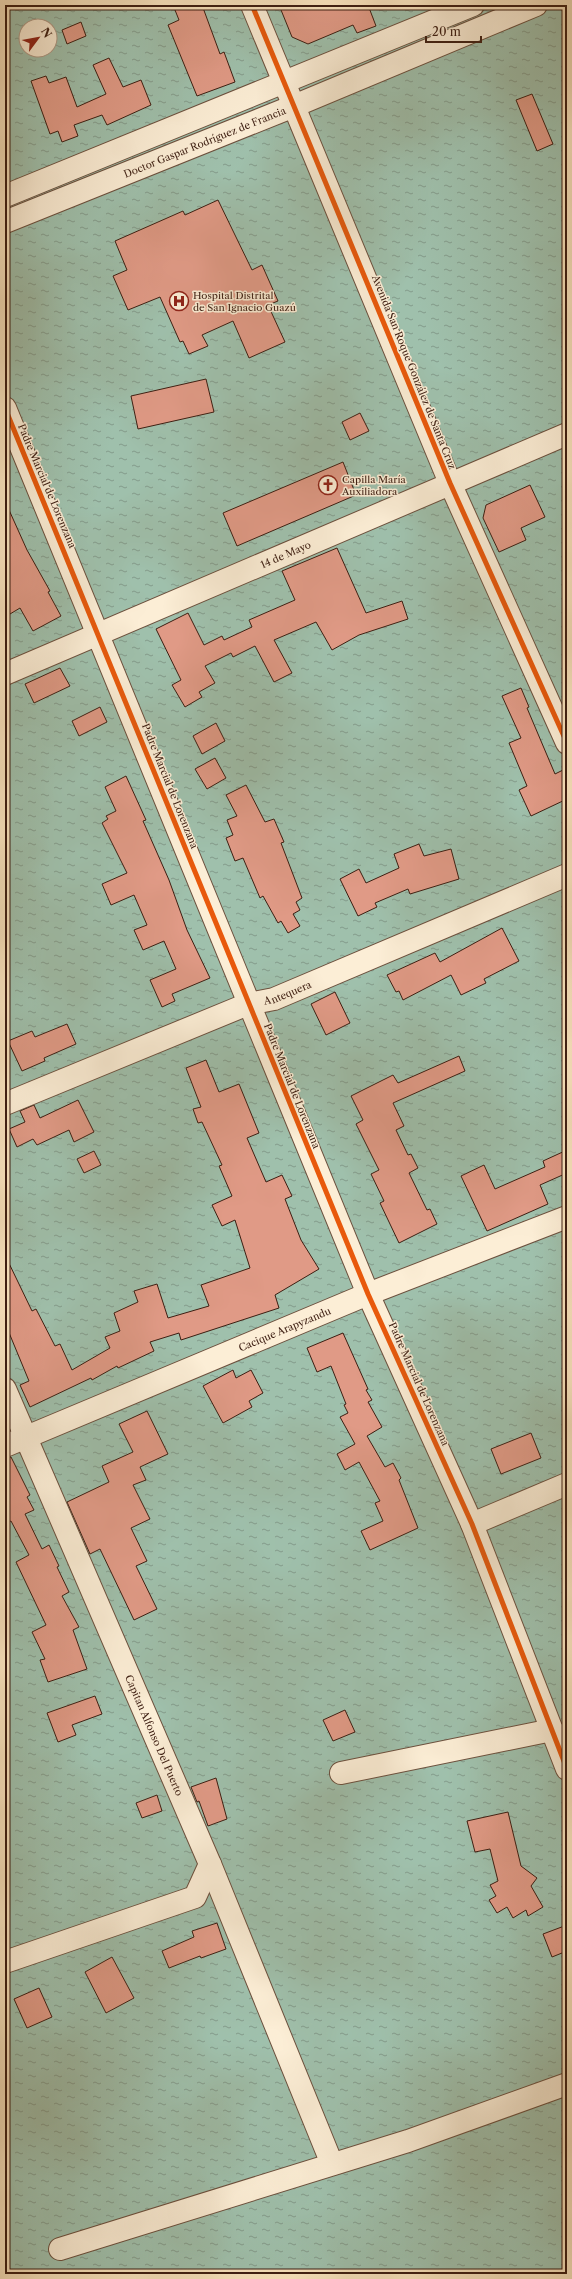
<svg xmlns="http://www.w3.org/2000/svg" width="572" height="2279" font-family="'Libre Caslon Text',serif">
	<style>
		.water { fill: url(#water-ripples); stroke: #787f6e; fill-rule: evenodd }
		.building { fill: #e09a86; stroke: #3d1e12 }
		.lines { fill: none; stroke-linecap: round; stroke-linejoin: round }
		.minor-casing { stroke: #6c503e; stroke-width: 24 }
		.minor { stroke: #fceed6; stroke-width: 22 }
		.cycleway-casing { stroke: #fceed6; stroke-width: 8 }
		.cycleway { stroke: #e8590c; stroke-width: 5 }
		.labels { text-anchor: middle; dominant-baseline: central; stroke-width: 3; stroke-linejoin: round; paint-order: stroke }
		.street-label { font-size: 10px; fill: #3d1e12; stroke: #fceed6 }
		.poi-label { font-size: 10px; fill: #3d1e12; stroke: #fceed6; text-anchor: start }
	</style>
	<defs>
		<pattern id="water-ripples" width="26" height="14" patternUnits="userSpaceOnUse"><rect width="26" height="14" fill="#9fc0ac"/><path d="M2 4q2-2 4 0t4 0M15 11q2-2 4 0t4 0" fill="none" stroke="#839b8b"/></pattern>
	</defs>
	<rect width="100%" height="100%" fill="#fae5c0"/>
	<filter id="stains"><feTurbulence type="fractalNoise" baseFrequency=".005" numOctaves="4"/><feColorMatrix values="0 0 0 0 .2 0 0 0 0 .09 0 0 0 0 .02 0 0 0 .5 -.17"/></filter>
	<radialGradient id="worn" r=".72"><stop offset=".6" stop-color="#630" stop-opacity="0"/><stop offset="1" stop-color="#630" stop-opacity=".3"/></radialGradient>
	<path class="water" d="M 5,5 L 567,5 L 567,2274 L 5,2274 ZM 26,26 L 50,26 L 50,50 L 26,50 Z"/>
	<path class="building" d="M 173,5 L 202,5 L 220,54 L 224,52 L 235,82 L 197,96 L 168,25 L 179,20 Z
		M 279,5 L 368,5 L 376,26 L 357,33 L 353,25 L 308,44 L 292,37 Z
		M 81,22 L 86,36 L 67,44 L 62,30 Z
		M 109,58 L 123,87 L 141,80 L 151,105 L 107,125 L 102,115 L 74,125 L 78,136 L 62,142 L 58,131 L 50,134 L 31,81 L 46,76 L 49,83 L 66,77 L 77,107 L 106,94 L 93,65 Z
		M 532,94 L 553,144 L 537,151 L 516,100 Z
		M 218,200 L 252,270 L 262,265 L 278,301 L 268,305 L 285,342 L 249,358 L 233,321 L 202,335 L 208,346 L 189,354 L 183,341 L 180,342 L 160,297 L 128,310 L 113,276 L 127,270 L 115,241 L 183,211 L 185,215 Z
		M 206,379 L 214,412 L 138,429 L 131,396 Z
		M 360,413 L 369,431 L 350,440 L 342,422 Z
		M 343,462 L 356,495 L 237,546 L 223,513 Z
		M 530,485 L 545,517 L 521,528 L 526,540 L 499,552 L 483,518 L 486,505 Z
		M 5,501 L 27,550 L 50,591 L 48,592 L 61,616 L 33,631 L 20,608 L 5,617 Z
		M 337,548 L 366,613 L 402,601 L 408,619 L 359,635 L 332,650 L 316,622 L 274,640 L 292,673 L 274,682 L 255,646 L 233,657 L 231,653 L 205,666 L 215,683 L 199,692 L 202,697 L 185,707 L 172,685 L 181,680 L 156,629 L 188,613 L 204,645 L 222,636 L 224,640 L 252,627 L 249,620 L 295,600 L 282,571 Z
		M 60,668 L 70,686 L 34,703 L 25,684 Z
		M 521,688 L 529,707 L 527,708 L 555,774 L 567,768 L 567,799 L 531,816 L 519,790 L 527,786 L 509,743 L 521,738 L 502,696 Z
		M 100,707 L 107,722 L 79,736 L 72,721 Z
		M 216,723 L 225,741 L 202,754 L 193,736 Z
		M 215,758 L 226,778 L 207,789 L 195,769 Z
		M 126,776 L 146,820 L 143,821 L 169,880 L 187,930 L 210,978 L 172,994 L 175,1001 L 162,1007 L 150,980 L 176,969 L 164,941 L 143,950 L 134,930 L 147,925 L 134,895 L 111,905 L 102,884 L 127,873 L 102,823 L 108,819 L 106,816 L 116,811 L 105,787 Z
		M 246,785 L 265,822 L 274,819 L 284,842 L 281,843 L 302,898 L 296,902 L 300,910 L 293,914 L 300,926 L 288,933 L 281,921 L 278,923 L 263,896 L 260,898 L 243,858 L 235,861 L 226,838 L 233,835 L 227,820 L 237,816 L 226,795 Z
		M 419,844 L 424,856 L 451,849 L 459,879 L 410,894 L 408,889 L 375,903 L 377,907 L 358,916 L 340,879 L 359,869 L 366,883 L 399,868 L 394,854 Z
		M 502,928 L 519,961 L 484,979 L 486,983 L 461,995 L 451,975 L 403,1000 L 399,991 L 396,992 L 387,975 L 435,953 L 440,962 Z
		M 335,992 L 350,1023 L 326,1035 L 311,1004 Z
		M 67,1024 L 76,1044 L 44,1058 L 45,1061 L 22,1071 L 8,1041 L 32,1031 L 35,1037 Z
		M 459,1056 L 465,1071 L 393,1103 L 404,1126 L 396,1130 L 408,1155 L 411,1154 L 418,1168 L 409,1173 L 427,1210 L 430,1209 L 437,1224 L 399,1243 L 380,1203 L 384,1201 L 371,1174 L 379,1170 L 356,1124 L 363,1120 L 351,1096 L 393,1075 L 398,1083 Z
		M 206,1060 L 219,1092 L 239,1084 L 259,1133 L 247,1138 L 266,1182 L 282,1175 L 292,1196 L 285,1199 L 301,1240 L 319,1269 L 275,1295 L 279,1308 L 181,1340 L 179,1333 L 150,1342 L 154,1351 L 118,1368 L 117,1366 L 92,1380 L 91,1378 L 30,1407 L 20,1385 L 29,1381 L 5,1323 L 5,1255 L 32,1311 L 36,1309 L 55,1346 L 60,1344 L 72,1370 L 110,1348 L 105,1337 L 120,1331 L 114,1313 L 138,1302 L 134,1291 L 157,1284 L 168,1318 L 209,1306 L 201,1285 L 250,1268 L 235,1220 L 222,1226 L 212,1205 L 232,1196 L 219,1166 L 222,1165 L 202,1122 L 198,1123 L 193,1109 L 201,1107 L 186,1068 Z
		M 78,1100 L 94,1132 L 74,1142 L 69,1130 L 37,1145 L 33,1139 L 17,1147 L 9,1129 L 25,1122 L 20,1111 L 34,1105 L 40,1118 Z
		M 567,1150 L 567,1173 L 540,1185 L 548,1204 L 487,1231 L 461,1176 L 484,1165 L 495,1189 L 545,1167 L 543,1161 Z
		M 94,1151 L 101,1165 L 84,1173 L 77,1159 Z
		M 343,1333 L 368,1389 L 366,1390 L 372,1400 L 368,1402 L 382,1427 L 367,1436 L 385,1467 L 393,1463 L 401,1478 L 399,1480 L 418,1528 L 370,1550 L 361,1531 L 383,1521 L 375,1503 L 380,1501 L 359,1462 L 345,1470 L 337,1454 L 355,1444 L 340,1417 L 348,1413 L 344,1405 L 346,1404 L 331,1366 L 317,1372 L 307,1348 Z
		M 233,1370 L 236,1378 L 251,1370 L 263,1393 L 249,1401 L 252,1407 L 223,1423 L 203,1386 Z
		M 147,1411 L 168,1454 L 140,1467 L 146,1480 L 133,1485 L 150,1519 L 131,1528 L 147,1561 L 136,1566 L 157,1609 L 134,1620 L 100,1549 L 90,1554 L 67,1502 L 109,1482 L 102,1466 L 133,1452 L 119,1424 Z
		M 531,1433 L 541,1458 L 501,1474 L 491,1449 Z
		M 11,1457 L 30,1495 L 27,1497 L 34,1510 L 25,1514 L 42,1549 L 49,1545 L 59,1566 L 57,1567 L 69,1592 L 62,1596 L 79,1627 L 73,1630 L 87,1669 L 48,1682 L 40,1660 L 45,1659 L 32,1632 L 46,1625 L 16,1562 L 29,1555 L 11,1521 L 9,1522 L 5,1514 L 5,1458 Z
		M 95,1696 L 102,1714 L 72,1725 L 76,1735 L 58,1742 L 47,1713 Z
		M 345,1710 L 355,1732 L 333,1741 L 323,1720 Z
		M 216,1778 L 227,1819 L 208,1826 L 199,1801 L 197,1802 L 191,1787 Z
		M 157,1795 L 162,1811 L 142,1818 L 136,1803 Z
		M 508,1812 L 521,1866 L 537,1878 L 531,1886 L 543,1907 L 528,1916 L 526,1910 L 513,1918 L 507,1907 L 497,1913 L 489,1900 L 496,1896 L 490,1885 L 498,1881 L 490,1849 L 475,1852 L 467,1821 Z
		M 217,1923 L 226,1949 L 201,1958 L 200,1956 L 169,1968 L 162,1951 L 194,1937 L 192,1931 Z
		M 567,1925 L 567,1951 L 552,1957 L 543,1934 Z
		M 112,1957 L 134,1998 L 106,2013 L 85,1972 Z
		M 39,1988 L 52,2017 L 27,2028 L 14,1999 Z"/>
	<g class="lines">
		<defs>
			<g id="minor">
				<path d="M 252,5 L 450,483 L 567,743"/>
				<path d="M 5,196 L 473,5"/>
				<path id="s1" d="M 5,222 L 294,106 L 536,5"/>
				<path d="M 5,408 L 368,1294 L 472,1524 L 567,1769"/>
				<path id="s2" d="M 5,674 L 567,434"/>
				<path id="s3" d="M 5,1104 L 248,1004 L 274,999 L 567,875"/>
				<path id="s4" d="M 5,1389 L 210,1864 L 195,1897 L 5,1962"/>
				<path id="s5" d="M 5,1446 L 368,1294 L 567,1217"/>
				<path d="M 472,1524 L 567,1484"/>
				<path d="M 341,1773 L 552,1730"/>
				<path d="M 210,1864 L 332,2164"/>
				<path d="M 60,2249 L 408,2141 L 567,2084"/>
			</g>
		</defs>
		<use href="#minor" class="minor-casing"/>
		<use href="#minor" class="minor"/>
		<defs>
			<path id="cycleway" d="M 252,5 L 450,483 L 567,743
				M 5,408 L 368,1294 L 472,1524 L 567,1769"/>
		</defs>
		<use href="#cycleway" class="cycleway-casing"/>
		<use href="#cycleway" class="cycleway"/>
	</g>
	<defs>
		<symbol id="hospital-ring" viewBox="-11 -11 22 22"><circle r="9.5" fill="#fceed6" stroke="#8f2418" stroke-width="1.5"/><path d="M-5-5h3v3.5h4V-5h3V5h-3V1.5h-4V5h-3Z" fill="#8f2418"/></symbol>
		<symbol id="church-ring" viewBox="-11 -11 22 22"><circle r="9.5" fill="#fceed6" stroke="#8f2418" stroke-width="1.5"/><path d="M-1.2-6h2.4v3.5h3.3v2.4h-3.3V6h-2.4V-.1h-3.3v-2.4h3.3Z" fill="#8f2418"/></symbol>
	</defs>
	<g fill-rule="evenodd">
		<use href="#hospital-ring" x="168" y="290" width="22" height="22"/>
		<use href="#church-ring" x="317" y="474" width="22" height="22"/>
	</g>
	<g class="labels">
		<g class="street-label">
			<text stroke="none"><textPath href="#s1" startOffset="215">Doctor Gaspar Rodríguez de Francia</textPath></text>
			<text transform="translate(414 372) rotate(68)">Avenida San Roque González de Santa Cruz</text>
			<text transform="translate(47 486) rotate(67)">Padre Marcial de Lorenzana</text>
			<text stroke="none"><textPath href="#s2" startOffset="305">14 de Mayo</textPath></text>
			<text transform="translate(170 786) rotate(68)">Padre Marcial de Lorenzana</text>
			<text stroke="none"><textPath href="#s3" startOffset="304">Antequera</textPath></text>
			<text transform="translate(292 1086) rotate(68)">Padre Marcial de Lorenzana</text>
			<text stroke="none"><textPath href="#s5" startOffset="303">Cacique Arapyzandu</textPath></text>
			<text transform="translate(419 1384) rotate(66)">Padre Marcial de Lorenzana</text>
			<text stroke="none"><textPath href="#s4" startOffset="377">Capitan Alfonso Del Puerto</textPath></text>
		</g>
		<g class="poi-label">
			<text x="193" y="295">Hospital Distrital<tspan x="193" dy="12">de San Ignacio Guazú</tspan></text>
			<text x="342" y="479">Capilla María<tspan x="342" dy="12">Auxiliadora</tspan></text>
		</g>
	</g>
	<rect width="572" height="2279" fill="none" stroke="#fae5c0" stroke-width="20"/>
	<rect x="6" y="6" width="560" height="2267" fill="none" stroke="#3d1e12" stroke-width="2"/>
	<rect x="10" y="10" width="552" height="2259" fill="none" stroke="#3d1e12"/>
	<g transform="translate(38 38) rotate(58)"><circle r="19" fill="#fceed6" stroke="#b09b88"/>
	<path d="M0-3L7 15L0 10L-7 15Z" fill="#8f2418"/>
	<text y="-6" font-size="11" font-weight="bold" text-anchor="middle" fill="#3d1e12">N</text>
	</g>
	<path d="M426 36v6h55v-6" fill="none" stroke="#3d1e12" stroke-width="2"/>
	<text x="432" y="36" font-size="12" fill="#3d1e12" stroke="#fceed6" stroke-width="3" paint-order="stroke">20 m</text>
	<rect width="100%" height="100%" filter="url(#stains)"/>
	<rect width="100%" height="100%" fill="url(#worn)"/>
</svg>
